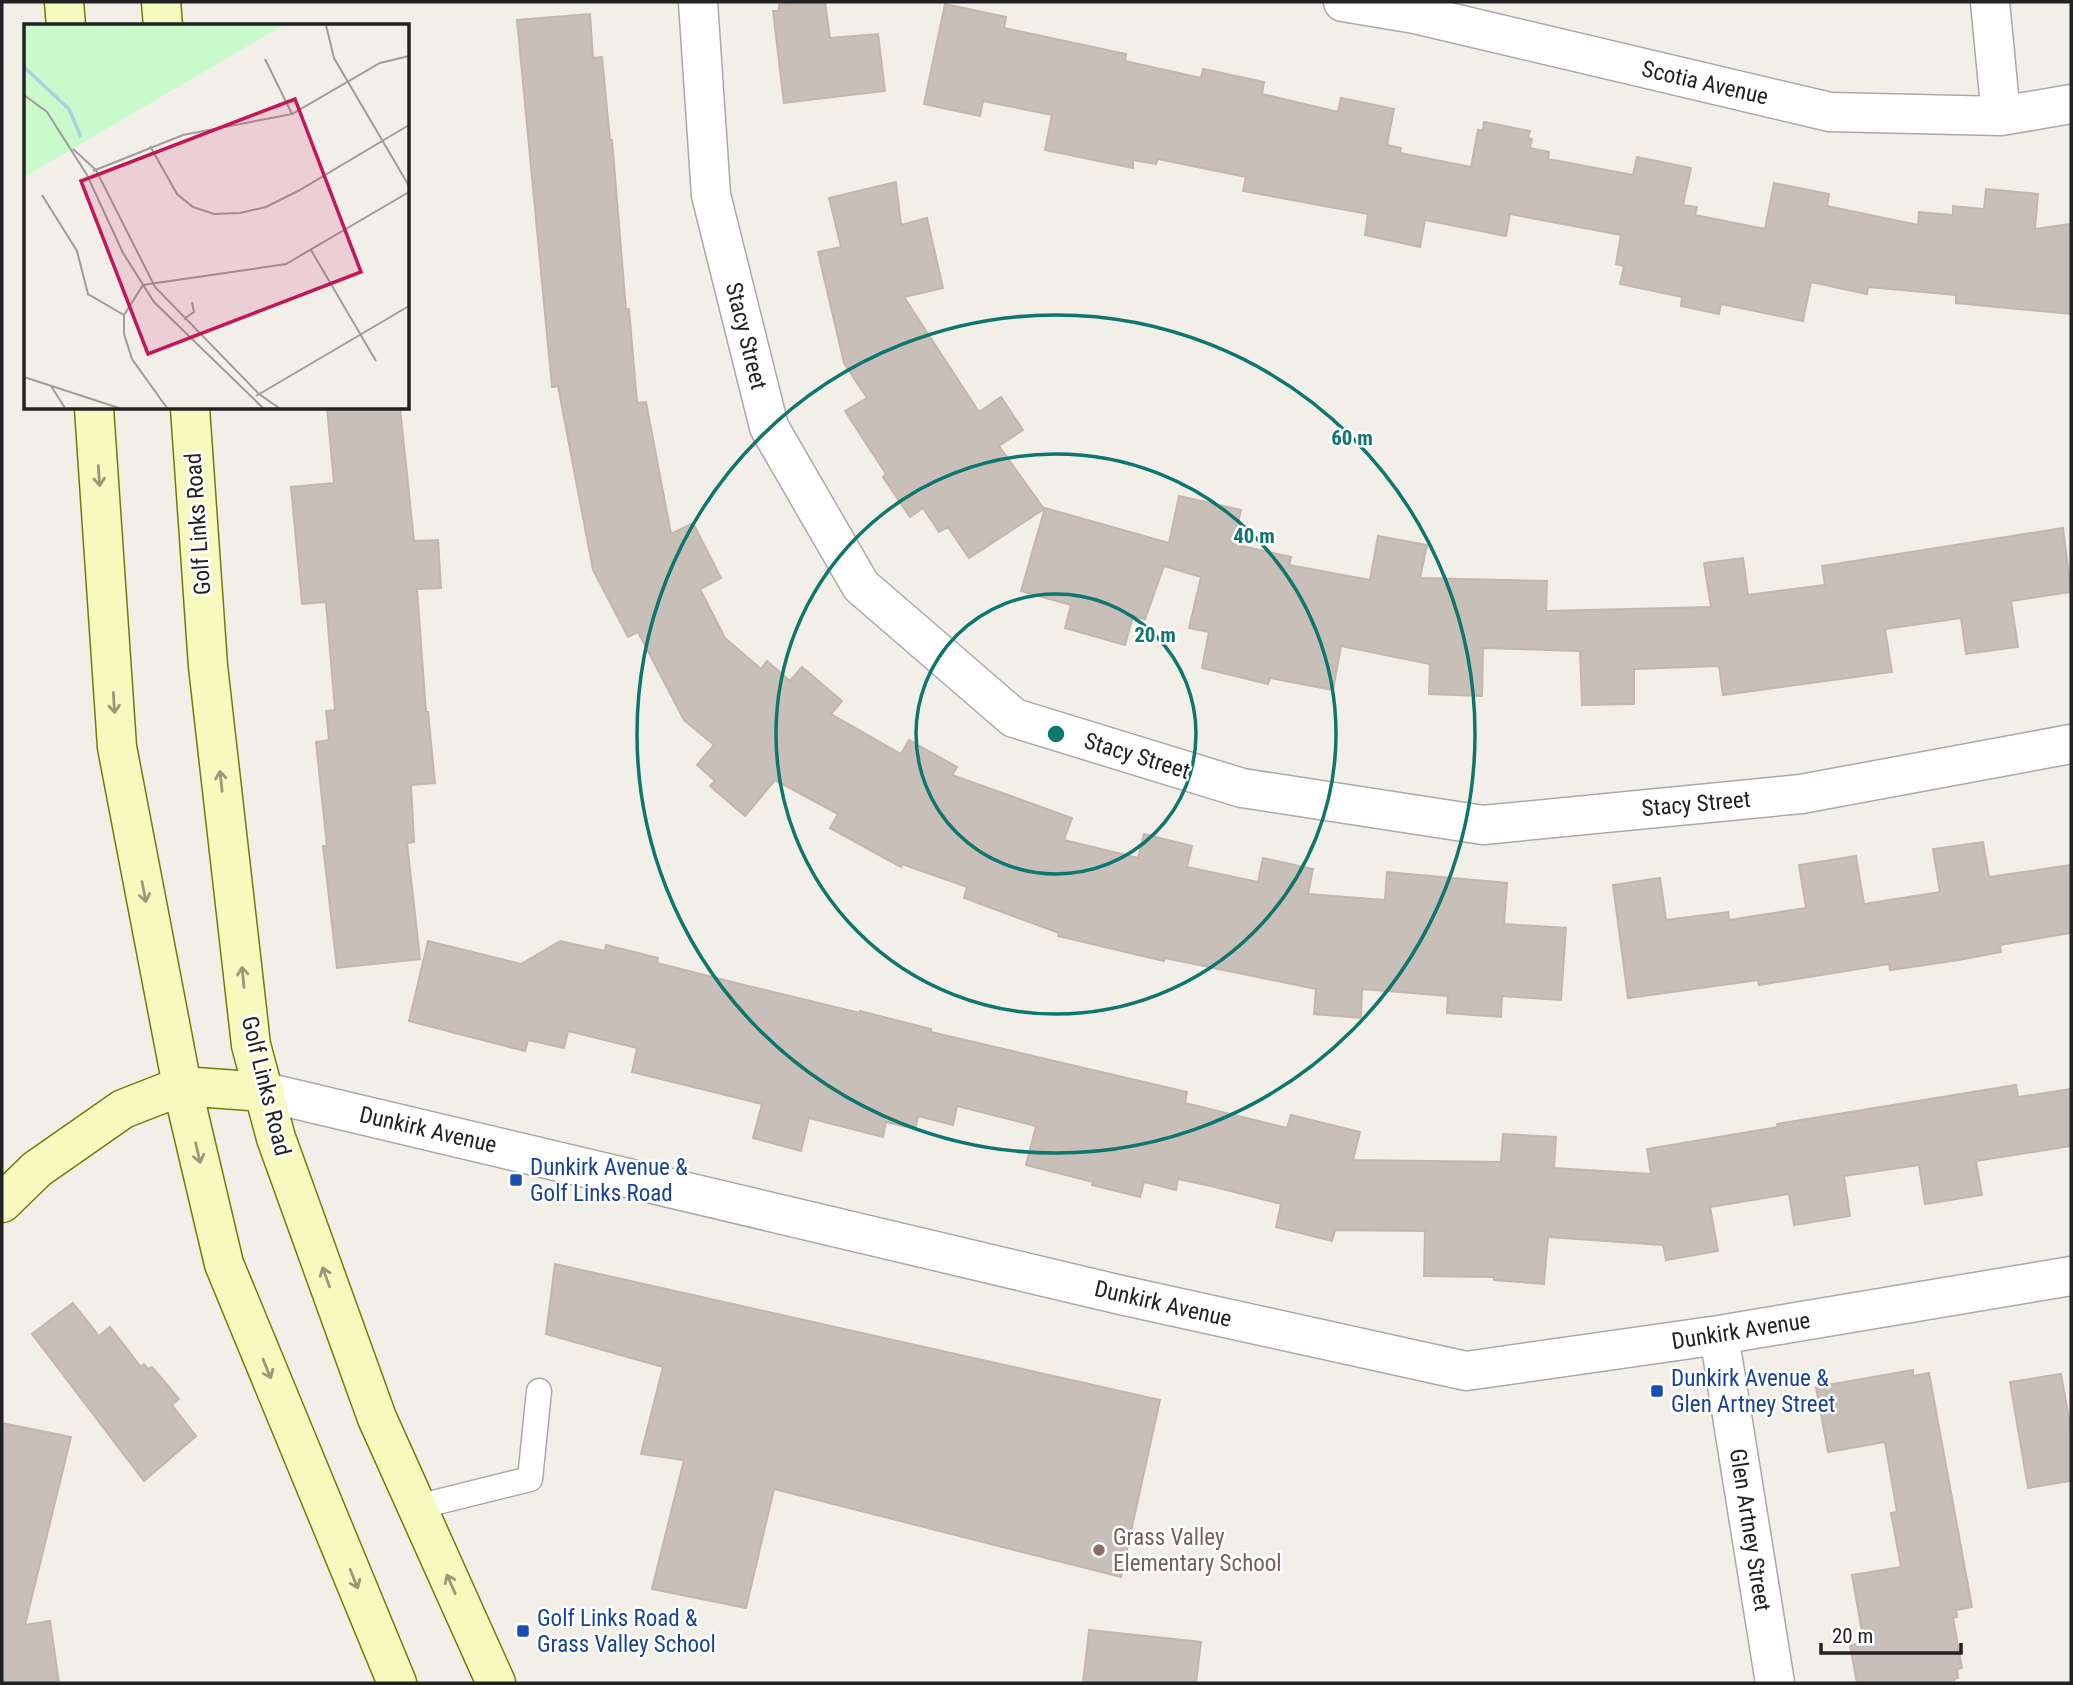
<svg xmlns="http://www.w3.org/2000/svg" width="2073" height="1685" font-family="'Roboto Condensed',sans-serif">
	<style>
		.building { fill: #c7bfb8; stroke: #c4b6ab; stroke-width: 2 }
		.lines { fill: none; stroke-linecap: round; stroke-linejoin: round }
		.lane-casing { stroke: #a9a9a9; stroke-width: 27 }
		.street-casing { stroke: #a9a9a9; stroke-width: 41 }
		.secondary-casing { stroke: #707d05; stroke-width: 41 }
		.lane { stroke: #fff; stroke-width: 24 }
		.street { stroke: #fff; stroke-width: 38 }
		.secondary { stroke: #f7fabf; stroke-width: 38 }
		.oneway { stroke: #979978 }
		.ring { fill: none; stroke: #0f766e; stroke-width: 3.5 }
		.transit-dot { fill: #1a4fb4; stroke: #fff; stroke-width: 2.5 }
		.education-dot { fill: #8d6e63; stroke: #fff; stroke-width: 2.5 }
		.labels { text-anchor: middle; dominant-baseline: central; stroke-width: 5; stroke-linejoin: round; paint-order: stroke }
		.street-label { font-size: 23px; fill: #222; stroke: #fff }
		.transit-label { font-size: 23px; fill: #164399; stroke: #fff; text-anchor: start }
		.education-label { font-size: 23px; fill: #785e54; stroke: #fff; text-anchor: start }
		.inset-river { fill: none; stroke: #aad3df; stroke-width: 3.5 }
		.inset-road { fill: none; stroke: #9f9d99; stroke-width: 2 }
		.view { fill: #c2185b; fill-opacity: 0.15; stroke: #c2185b; stroke-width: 3.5 }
		.inset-edge { fill: none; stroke: #222; stroke-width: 3.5 }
		.centre { fill: #0f766e; stroke: #fff; stroke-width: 3.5 }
		.ring-label { font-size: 21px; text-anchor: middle; font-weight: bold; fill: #0f766e; stroke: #fff; stroke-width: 5; stroke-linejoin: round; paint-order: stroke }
	</style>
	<rect width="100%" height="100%" fill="#f2efe9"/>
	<path class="building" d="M 803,2 L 825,2 L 830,38 L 878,34 L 885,91 L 784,103 L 773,11 L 779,11 L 779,5 Z
		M 945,4 L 1006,17 L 1004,28 L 1126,54 L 1125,61 L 1201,78 L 1203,69 L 1264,82 L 1262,94 L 1338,112 L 1341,98 L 1394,109 L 1387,145 L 1401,148 L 1400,153 L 1471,167 L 1478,130 L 1483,131 L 1484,122 L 1530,131 L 1528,138 L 1532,139 L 1530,148 L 1549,152 L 1548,159 L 1633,175 L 1637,157 L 1691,168 L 1683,205 L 1697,207 L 1695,215 L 1765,229 L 1774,183 L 1829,194 L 1827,206 L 1918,225 L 1919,212 L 1953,215 L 1953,206 L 1984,209 L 1986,189 L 2038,194 L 2035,229 L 2071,224 L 2071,314 L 1956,303 L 1956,295 L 1868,287 L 1867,294 L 1811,282 L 1803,321 L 1721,304 L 1719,314 L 1681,306 L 1682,297 L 1620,284 L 1624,266 L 1616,264 L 1621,235 L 1510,214 L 1506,236 L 1425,220 L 1420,247 L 1365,235 L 1368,214 L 1243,191 L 1246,177 L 1158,159 L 1156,164 L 1133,160 L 1133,168 L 1045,150 L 1052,115 L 983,101 L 980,116 L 924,104 Z
		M 590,14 L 593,58 L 602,57 L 610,140 L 612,140 L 626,310 L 629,309 L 637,403 L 646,402 L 671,534 L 693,523 L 721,578 L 700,589 L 725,638 L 761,669 L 767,661 L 790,681 L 802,667 L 842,701 L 831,714 L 901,754 L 909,740 L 957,767 L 952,775 L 1072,818 L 1064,840 L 1138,858 L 1144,834 L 1192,846 L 1187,867 L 1258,882 L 1263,858 L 1313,869 L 1308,894 L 1385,900 L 1387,872 L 1507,883 L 1504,924 L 1566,928 L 1561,1000 L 1502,996 L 1501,1017 L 1447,1013 L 1448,996 L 1362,989 L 1361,1018 L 1314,1014 L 1316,989 L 1165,958 L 1164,961 L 1058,936 L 1059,933 L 964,898 L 967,887 L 902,864 L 901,867 L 830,828 L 838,814 L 775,780 L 745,816 L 710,786 L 715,781 L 697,765 L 714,745 L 684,720 L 638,632 L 628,637 L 593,570 L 558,386 L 552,387 L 517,20 Z
		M 896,182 L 901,225 L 927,218 L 943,288 L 904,297 L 979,412 L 1001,397 L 1023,430 L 999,446 L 1044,509 L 969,558 L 948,527 L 939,532 L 923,508 L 910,517 L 883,477 L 886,474 L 845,411 L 867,398 L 844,363 L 818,252 L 841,247 L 829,198 Z
		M 327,408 L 400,408 L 414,541 L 438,540 L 441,588 L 417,589 L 426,712 L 428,712 L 435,783 L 411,785 L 414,842 L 407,843 L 420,959 L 337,968 L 323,846 L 327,846 L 316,742 L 329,740 L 326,711 L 335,710 L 326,602 L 302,604 L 291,487 L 334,483 Z
		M 1179,496 L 1241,510 L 1233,544 L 1291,557 L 1289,565 L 1370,580 L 1378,536 L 1427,545 L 1420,578 L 1547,581 L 1546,611 L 1711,607 L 1704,563 L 1743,558 L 1748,595 L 1825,585 L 1822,566 L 2063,528 L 2071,592 L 2011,601 L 2018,647 L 1966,654 L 1961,618 L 1885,629 L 1892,672 L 1723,695 L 1719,666 L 1634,669 L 1634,704 L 1582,705 L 1580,651 L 1483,648 L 1482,696 L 1429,694 L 1430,664 L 1341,646 L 1333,690 L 1270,678 L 1268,684 L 1202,668 L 1209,632 L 1189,628 L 1201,577 L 1164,566 L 1145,619 L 1133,616 L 1125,645 L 1065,628 L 1071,605 L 1021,591 L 1045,508 L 1169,543 Z
		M 1983,842 L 1989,877 L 2071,865 L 2071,933 L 2000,945 L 2001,952 L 1959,960 L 1890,970 L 1889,964 L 1759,985 L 1758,980 L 1628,998 L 1613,885 L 1660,878 L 1666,920 L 1728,912 L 1729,920 L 1806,908 L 1799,865 L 1856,856 L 1864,904 L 1940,892 L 1933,849 Z
		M 428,941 L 521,964 L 560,941 L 605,951 L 606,945 L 658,958 L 657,963 L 732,982 L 860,1013 L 860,1011 L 931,1029 L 931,1032 L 1187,1092 L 1185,1103 L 1287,1128 L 1291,1115 L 1360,1132 L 1353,1160 L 1501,1162 L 1503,1134 L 1556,1137 L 1554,1168 L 1651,1174 L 1647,1149 L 1778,1127 L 1777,1124 L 2016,1085 L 2018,1097 L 2071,1089 L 2071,1146 L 1976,1161 L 1982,1195 L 1925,1204 L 1919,1165 L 1844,1176 L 1850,1216 L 1794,1225 L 1789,1194 L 1710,1207 L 1718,1251 L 1666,1260 L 1663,1245 L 1548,1237 L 1544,1284 L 1494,1280 L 1494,1277 L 1424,1276 L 1425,1231 L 1335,1230 L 1332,1241 L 1276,1227 L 1281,1204 L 1211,1186 L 1178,1179 L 1176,1190 L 1144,1182 L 1140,1197 L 1092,1185 L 1093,1182 L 1026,1165 L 1036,1126 L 957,1106 L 953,1125 L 918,1116 L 915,1129 L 886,1122 L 883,1137 L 809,1118 L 801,1151 L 753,1138 L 762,1104 L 632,1072 L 637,1048 L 568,1031 L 564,1048 L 528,1040 L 525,1051 L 409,1021 Z
		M 555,1264 L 1160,1400 L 1121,1577 L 774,1489 L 746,1608 L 652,1589 L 684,1460 L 641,1454 L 663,1367 L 546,1334 Z
		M 73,1303 L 99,1336 L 110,1327 L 141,1367 L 144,1364 L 148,1369 L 152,1367 L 179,1399 L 172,1405 L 196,1436 L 144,1481 L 32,1334 Z
		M 1913,1370 L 1913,1376 L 1929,1373 L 1972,1607 L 1956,1610 L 1957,1617 L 1953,1618 L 1962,1668 L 1957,1669 L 1958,1678 L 1954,1679 L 1954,1683 L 1857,1683 L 1850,1645 L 1864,1643 L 1852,1575 L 1901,1567 L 1891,1513 L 1897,1512 L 1885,1442 L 1828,1452 L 1816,1387 Z
		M 2061,1374 L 2071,1430 L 2071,1481 L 2028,1488 L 2010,1382 Z
		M 2,1423 L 71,1437 L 25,1625 L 50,1621 L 59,1683 L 2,1683 Z
		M 1089,1630 L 1201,1642 L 1196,1683 L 1083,1683 Z"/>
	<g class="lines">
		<defs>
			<path id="lane" d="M 417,1507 L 530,1479 L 539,1391"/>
			<path id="street" d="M 698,2 L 711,195 L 769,427 L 861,586 L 1014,718 L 1242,788 L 1483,825 L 1801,794 L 2071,744
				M 1343,2 L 1415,14 L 1830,112 L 2001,116 L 2071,104
				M 1990,2 L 2001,116
				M 265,1092 L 1121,1295 L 1466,1371 L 1719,1335 L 2071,1276
				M 1719,1335 L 1775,1683"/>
			<path id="secondary" d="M 64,2 L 66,26
				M 161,2 L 163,26
				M 94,408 L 117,747 L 182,1086 L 224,1264 L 397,1683
				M 190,408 L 208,666 L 251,1045 L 276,1138 L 377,1418 L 496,1683
				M 2,1203 L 37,1169 L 123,1109 L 182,1086 L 265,1092"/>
		</defs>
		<use href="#lane" class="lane-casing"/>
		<use href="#street" class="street-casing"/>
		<use href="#secondary" class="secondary-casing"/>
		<use href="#lane" class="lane"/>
		<use href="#street" class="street"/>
		<use href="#secondary" class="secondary"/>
	</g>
	<defs><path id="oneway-shaft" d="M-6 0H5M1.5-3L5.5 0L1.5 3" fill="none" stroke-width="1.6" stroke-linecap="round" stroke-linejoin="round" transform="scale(1.75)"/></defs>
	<g class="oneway">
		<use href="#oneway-shaft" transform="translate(99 476) rotate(86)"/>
		<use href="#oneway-shaft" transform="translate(114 703) rotate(86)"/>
		<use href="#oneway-shaft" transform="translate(221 781) rotate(-96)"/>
		<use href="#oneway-shaft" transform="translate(144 892) rotate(79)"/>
		<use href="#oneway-shaft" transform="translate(243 977) rotate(-96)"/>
		<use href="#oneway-shaft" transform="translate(198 1153) rotate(77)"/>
		<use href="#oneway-shaft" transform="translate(326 1277) rotate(-110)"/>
		<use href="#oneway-shaft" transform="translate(267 1369) rotate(68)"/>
		<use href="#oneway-shaft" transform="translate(354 1579) rotate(68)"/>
		<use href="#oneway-shaft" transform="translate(451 1584) rotate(-114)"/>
	</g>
	<g class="ring">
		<circle cx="1056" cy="734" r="140"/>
		<circle cx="1056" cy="734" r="280"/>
		<circle cx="1056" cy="734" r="419"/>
	</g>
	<g class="transit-dot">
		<rect x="509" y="1173" width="14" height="14" rx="3.5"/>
		<rect x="1650" y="1384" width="14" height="14" rx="3.5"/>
		<rect x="516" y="1624" width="14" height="14" rx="3.5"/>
	</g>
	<circle class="education-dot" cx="1099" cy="1550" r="7"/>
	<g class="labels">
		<g class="street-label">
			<text transform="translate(1705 83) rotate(13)">Scotia Avenue</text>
			<text transform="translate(746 336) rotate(76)">Stacy Street</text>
			<text transform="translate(198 524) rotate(-94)">Golf Links Road</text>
			<text transform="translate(1137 756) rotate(17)">Stacy Street</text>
			<text transform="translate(1696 804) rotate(-5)">Stacy Street</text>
			<text transform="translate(266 1086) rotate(76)">Golf Links Road</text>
			<text transform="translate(428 1130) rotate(13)">Dunkirk Avenue</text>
			<text transform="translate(1163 1304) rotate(13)">Dunkirk Avenue</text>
			<text transform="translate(1741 1331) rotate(-9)">Dunkirk Avenue</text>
			<text transform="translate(1750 1530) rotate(81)">Glen Artney Street</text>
		</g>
		<g class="transit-label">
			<text x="530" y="1167">Dunkirk Avenue &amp;<tspan x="530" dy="26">Golf Links Road</tspan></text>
			<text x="1671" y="1378">Dunkirk Avenue &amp;<tspan x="1671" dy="26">Glen Artney Street</tspan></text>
			<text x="537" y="1618">Golf Links Road &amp;<tspan x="537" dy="26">Grass Valley School</tspan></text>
		</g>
		<g class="education-label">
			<text x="1113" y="1537">Grass Valley<tspan x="1113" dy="26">Elementary School</tspan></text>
		</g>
	</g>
	<g transform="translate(24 24)">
		<rect width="385" height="385" fill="#f2efe9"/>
		<path d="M 0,1 L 260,1 L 0,153 Z" fill="#c8facc"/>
		<path class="inset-river" d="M 0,43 L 45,85 L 57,113"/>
		<path class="inset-road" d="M 302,1 L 310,34 L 385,162M 241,35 L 268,90M 0,71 L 23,88 L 63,151 L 99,229 L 130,278 L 239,384M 126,122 L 153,170 L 169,183 L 190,190 L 216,189 L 242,183 L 274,167 L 385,101M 49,125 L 72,146 L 131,263 L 235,370 L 255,384M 69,147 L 159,111 L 268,90 L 356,39 L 385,32M 18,171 L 53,227 L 64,270 L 100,291M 287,226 L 352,337M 160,295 L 170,288 L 168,278M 0,353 L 95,384M 27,362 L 41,384M 232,372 L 385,282M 143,384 L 108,335 L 100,310 L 100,291 L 119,261 L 262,240 L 385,168"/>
		<path class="view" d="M 271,75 L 337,248 L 124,330 L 57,157 Z"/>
		<rect width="385" height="385" class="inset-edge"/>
	</g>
	<circle cx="1056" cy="734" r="10" class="centre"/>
	<g class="ring-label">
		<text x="1352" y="445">60 m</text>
		<text x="1254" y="543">40 m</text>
		<text x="1155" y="642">20 m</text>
	</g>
	<rect width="2073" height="1685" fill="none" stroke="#222222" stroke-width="7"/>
	<path d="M1821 1643v10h140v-10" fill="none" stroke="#222222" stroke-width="3.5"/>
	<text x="1832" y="1643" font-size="21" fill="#222222" stroke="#ffffff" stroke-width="5" paint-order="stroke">20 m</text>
</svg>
